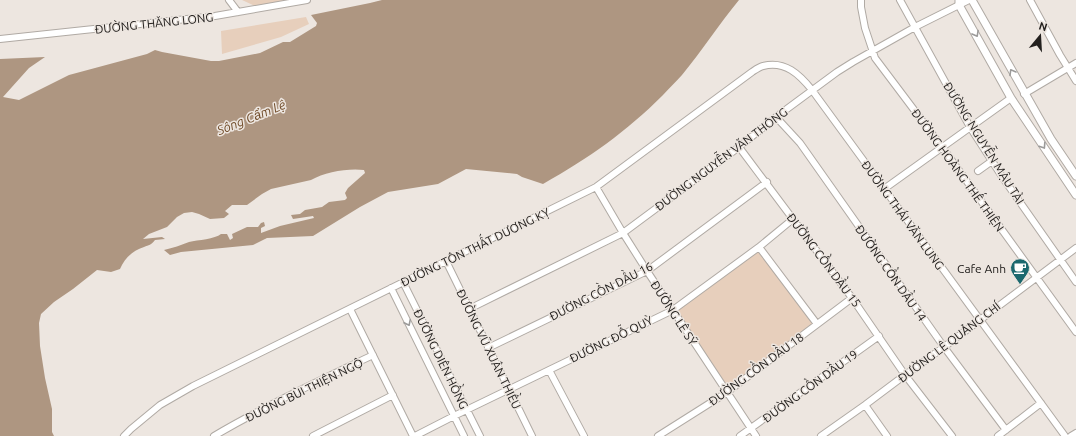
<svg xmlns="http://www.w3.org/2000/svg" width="1076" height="436" font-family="Ubuntu,sans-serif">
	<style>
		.green { fill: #e7cfbc }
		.water { fill: #ae9681 }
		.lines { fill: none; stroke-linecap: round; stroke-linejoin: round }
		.minor-casing { stroke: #b0aaa4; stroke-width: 8 }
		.major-casing { stroke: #b0aaa4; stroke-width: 9 }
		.minor { stroke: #fff; stroke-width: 6 }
		.major { stroke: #fff; stroke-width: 7 }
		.oneway { stroke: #9c9b9a }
		.labels { text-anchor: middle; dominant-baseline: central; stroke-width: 3; stroke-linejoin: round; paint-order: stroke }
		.street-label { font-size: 12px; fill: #23201e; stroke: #ede6e0 }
		.poi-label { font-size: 12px; fill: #23201e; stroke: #ede6e0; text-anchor: end }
		.water-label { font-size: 13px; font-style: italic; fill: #704b28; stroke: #ede6e0 }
	</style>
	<rect width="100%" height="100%" fill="#ede6e0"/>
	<path class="green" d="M 242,0 L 287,0 L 255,6 Z
		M 306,17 L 309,24 L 281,37 L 222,54 L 221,31 Z
		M 759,247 L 817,324 L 726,393 L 673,310 Z"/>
	<path class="water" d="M 382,0 L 739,0 C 719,24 702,51 682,75 C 676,82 669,88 663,95 C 626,132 589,158 543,184 L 522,177 L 517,174 L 466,169 L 438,184 L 388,192 L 360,207 L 313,236 L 267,238 L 253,245 L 181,252 L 170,255 L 164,250 C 173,248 181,245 189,242 C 198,240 215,239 221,234 L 227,234 L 230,240 L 233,238 L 232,234 L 247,227 L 258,227 L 261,223 L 264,222 L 265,226 L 261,228 L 261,233 L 280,226 L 314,218 L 313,216 L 293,219 L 291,215 L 300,214 L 305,210 L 322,207 L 329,202 L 345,200 L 347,198 L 345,193 L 348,188 L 365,173 L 364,170 C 348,168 325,172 311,180 L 271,189 L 262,194 L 247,205 L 232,205 L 225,211 L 229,214 L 224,218 L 210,219 L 199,214 L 192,212 L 184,213 L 177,217 L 167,227 L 149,234 L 143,239 L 162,237 L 165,239 L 155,240 C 151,245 149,245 144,247 C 132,251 125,258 120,269 L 111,272 L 97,270 L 73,289 L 54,302 L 41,314 L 39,323 L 40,346 L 45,378 L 52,409 L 52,432 L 54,436 L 0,436 L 0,59 L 45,57 L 29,68 L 3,97 L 19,100 L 69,75 L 147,54 L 155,50 L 162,52 L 211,61 L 219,61 L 260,53 L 283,42 L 290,42 L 316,26 L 317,23 L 311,15 L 370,3 Z"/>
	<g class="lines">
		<defs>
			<path id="minor" d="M 229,0 L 238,12
				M 861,0 L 861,7 L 865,28 L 875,58 L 942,147 L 1076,332
				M 900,0 L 970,127 L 1003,178 L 1076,282
				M 1030,0 L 1060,55 L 1076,81
				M 0,39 L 215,16 L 307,0
				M 1024,94 L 1076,63
				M 776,117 L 800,143 L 944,347 L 1006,430
				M 739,147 L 852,298 L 905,375 L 952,436
				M 978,171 L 992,161
				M 596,187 L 623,233 L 647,271 L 756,436
				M 884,189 L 1011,98
				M 759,247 L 817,324
				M 446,261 L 532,436
				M 403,282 L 480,436
				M 391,288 L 464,436
				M 350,309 L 413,436
				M 469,309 L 623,233 L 739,147 L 776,117 L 837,72 L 853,62 L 915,27 L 969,0
				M 488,348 L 647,271 L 767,182
				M 549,370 L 584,436
				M 865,405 L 887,436
				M 124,436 L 131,429 L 160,405 L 193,386 L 596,187 L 752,72 C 755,70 759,67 763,66 C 785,60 800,75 812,90 L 1065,436
				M 214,436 C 265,406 319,381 373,355
				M 313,436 L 393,395
				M 415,436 L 454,416 L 673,310 L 759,247 L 793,219
				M 658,436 L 726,393 L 852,298
				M 740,436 L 879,336
				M 821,436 L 865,405 L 905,375 L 944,347 L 1076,248
				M 998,436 L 1041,403
				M 1071,436 L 1076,433"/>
			<path id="major" d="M 959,0 L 959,5 L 1011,98 L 1076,195
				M 972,0 L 1051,139 L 1076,176"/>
		</defs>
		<use href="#minor" class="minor-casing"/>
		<use href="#major" class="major-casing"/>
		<use href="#minor" class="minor"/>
		<use href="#major" class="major"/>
	</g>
	<defs><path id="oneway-chevron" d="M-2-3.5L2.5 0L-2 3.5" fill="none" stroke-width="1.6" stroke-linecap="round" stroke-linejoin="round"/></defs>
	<g class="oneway">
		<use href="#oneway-chevron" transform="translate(976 34) rotate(61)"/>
		<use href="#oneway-chevron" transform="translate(1012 72) rotate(-120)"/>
		<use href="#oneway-chevron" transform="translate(1043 146) rotate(57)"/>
		<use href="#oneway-chevron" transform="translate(408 323) rotate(64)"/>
	</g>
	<defs>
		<symbol id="cafe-pin" viewBox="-11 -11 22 30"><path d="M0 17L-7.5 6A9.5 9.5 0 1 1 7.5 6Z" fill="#1b686e" stroke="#ede6e0"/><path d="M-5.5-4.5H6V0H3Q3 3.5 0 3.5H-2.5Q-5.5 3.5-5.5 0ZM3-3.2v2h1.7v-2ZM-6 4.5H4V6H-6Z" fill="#fff"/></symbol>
	</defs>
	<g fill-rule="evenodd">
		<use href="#cafe-pin" x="1009" y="257" width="22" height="30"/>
	</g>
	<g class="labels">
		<g class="street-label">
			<text transform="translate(154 23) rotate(-6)">ĐƯỜNG THĂNG LONG</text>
			<text transform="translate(984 143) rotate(58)">ĐƯỜNG NGUYỄN MẬU TÀI</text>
			<text transform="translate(721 159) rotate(-37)">ĐƯỜNG NGUYỄN VĂN THÔNG</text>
			<text transform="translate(958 170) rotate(54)">ĐƯỜNG HOÀNG THẾ THIỆN</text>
			<text transform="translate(903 215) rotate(54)">ĐƯỜNG THÁI VĂN LUNG</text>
			<text transform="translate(475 247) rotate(-26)">ĐƯỜNG TÔN THẤT DƯƠNG KỴ</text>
			<text transform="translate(824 260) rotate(53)">ĐƯỜNG CỒN DẦU 15</text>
			<text transform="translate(891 273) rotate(55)">ĐƯỜNG CỒN DẦU 14</text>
			<text transform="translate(601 291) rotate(-27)">ĐƯỜNG CỒN DẦU 16</text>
			<text transform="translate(674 313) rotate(57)">ĐƯỜNG LÊ SỸ</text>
			<text transform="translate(611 339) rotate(-26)">ĐƯỜNG ĐỖ QUỲ</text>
			<text transform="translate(949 342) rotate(-37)">ĐƯỜNG LÊ QUẢNG CHÍ</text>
			<text transform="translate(489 349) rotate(64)">ĐƯỜNG VŨ XUÂN THIỀU</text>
			<text transform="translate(441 359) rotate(64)">ĐƯỜNG DIÊN HỒNG</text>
			<text transform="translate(756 369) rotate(-36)">ĐƯỜNG CỒN DẦU 18</text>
			<text transform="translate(810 386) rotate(-36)">ĐƯỜNG CỒN DẦU 19</text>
			<text transform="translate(304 390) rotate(-26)">ĐƯỜNG BÙI THIỆN NGỘ</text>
		</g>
		<g class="poi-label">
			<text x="1006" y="268">Cafe Anh</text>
		</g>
		<g class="water-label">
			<text transform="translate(251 117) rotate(-22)">Sông Cẩm Lệ</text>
		</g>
	</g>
	<g transform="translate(1040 36) rotate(18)" stroke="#ede6e0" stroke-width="3" paint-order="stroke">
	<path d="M0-3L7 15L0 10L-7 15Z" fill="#23201e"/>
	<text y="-6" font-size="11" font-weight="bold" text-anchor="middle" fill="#23201e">N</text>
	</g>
</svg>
